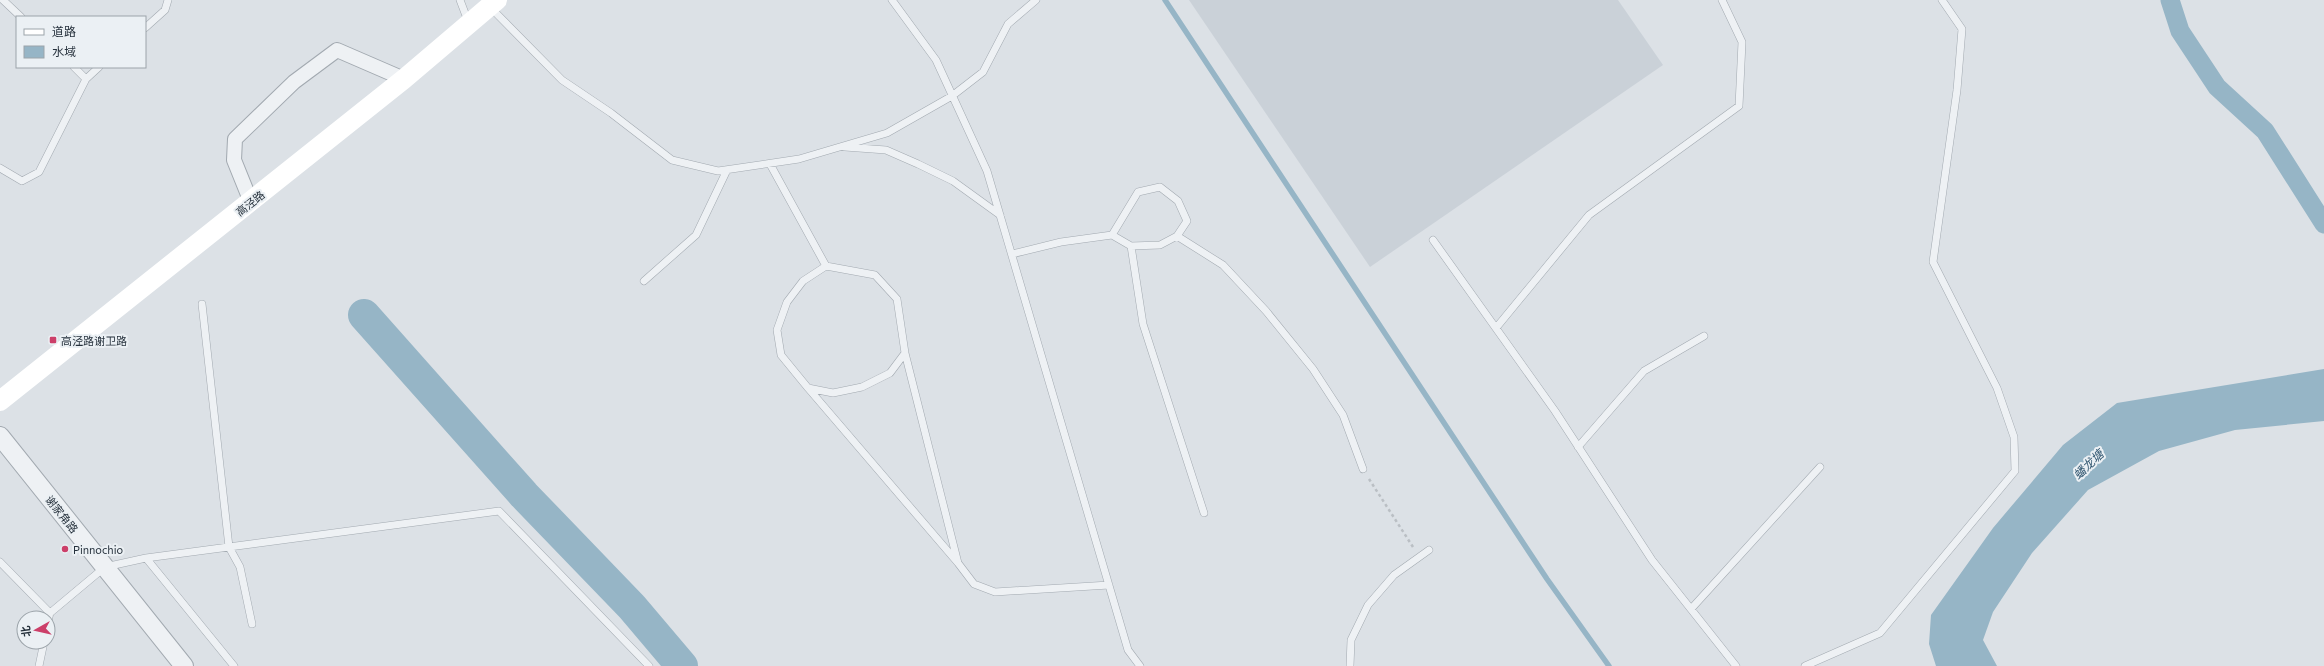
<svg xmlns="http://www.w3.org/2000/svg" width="2324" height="666" font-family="Commissioner,'Noto Sans SC',sans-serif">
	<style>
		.built { fill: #cad1d8 }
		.water { fill: #96b5c6 }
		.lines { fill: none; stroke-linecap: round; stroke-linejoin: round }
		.stream { stroke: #96b5c6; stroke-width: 5.5 }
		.canal { stroke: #96b5c6; stroke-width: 19 }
		.river { stroke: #96b5c6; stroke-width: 32 }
		.service-casing { stroke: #a2a9b0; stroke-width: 8 }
		.minor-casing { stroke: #a2a9b0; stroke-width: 16 }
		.tertiary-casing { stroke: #a2a9b0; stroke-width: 20 }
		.path { stroke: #babfc4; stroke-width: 2.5; stroke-dasharray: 3 3; stroke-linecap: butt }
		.service { stroke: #eef1f4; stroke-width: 7 }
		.minor { stroke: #eef1f4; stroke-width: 14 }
		.tertiary { stroke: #eef1f4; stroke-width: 18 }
		.secondary { stroke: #fff; stroke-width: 20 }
		.poi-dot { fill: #cc3f69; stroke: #ebf0f4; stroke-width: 1.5 }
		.labels { text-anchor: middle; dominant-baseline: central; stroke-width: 4; stroke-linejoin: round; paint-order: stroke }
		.street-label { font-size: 11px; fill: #26313c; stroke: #ebf0f4 }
		.poi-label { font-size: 11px; fill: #26313c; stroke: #ebf0f4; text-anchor: start }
		.water-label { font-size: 12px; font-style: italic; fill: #30556f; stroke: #ebf0f4 }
	</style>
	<rect width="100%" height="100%" fill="#dce1e6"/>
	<path class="built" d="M 1189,0 L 1618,0 L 1663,65 L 1370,267 Z"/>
	<path class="water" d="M 2324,369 L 2324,421 L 2235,430 L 2159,451 L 2088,490 L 2032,553 L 1993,612 L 1983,640 L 1997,666 L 1936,666 L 1929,644 L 1931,615 L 1993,528 L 2063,445 L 2117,403 Z"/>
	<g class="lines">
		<path class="stream" d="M 1165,0 L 1547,579 L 1609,666"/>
		<path class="canal" d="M 2170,0 L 2180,31 L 2217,87 L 2265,131 L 2324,224"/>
		<path class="river" d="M 364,315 L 524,495 L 632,607 L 682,666"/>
		<defs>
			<path id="service" d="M 3,0 L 21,17
				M 460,0 L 468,21
				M 892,0 L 936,60 L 987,171 L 1128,650 L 1140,666
				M 490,7 L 562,80 L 611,113 L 672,160 L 718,171 L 799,159 L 887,133 L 952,96 L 983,72 L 1008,24 L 1036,0
				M 145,28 L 165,10 L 168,0
				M 74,67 L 86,79
				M 845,147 L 886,150 L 918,164 L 953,181 L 1000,215
				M 770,164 L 826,266 L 875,275 L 897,299 L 905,353 L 890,373 L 862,387 L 833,393 L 808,388 L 781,355 L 777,330 L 787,302 L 803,281 L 826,266
				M 0,168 L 22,181 L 39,172 L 86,79 L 99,67
				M 1177,236 L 1223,265 L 1266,311 L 1313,369 L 1343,415 L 1363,469
				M 1433,240 L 1555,411 L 1652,560 L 1736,666
				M 1131,246 L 1143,324 L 1204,513
				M 1012,254 L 1061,242 L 1112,235 L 1131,246 L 1160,245 L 1177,236 L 1187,221 L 1178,201 L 1160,187 L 1138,192 L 1112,235
				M 644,281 L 696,235 L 727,170
				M 202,304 L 229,547 L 240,567 L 252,624
				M 1496,328 L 1589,215 L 1739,106 L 1742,42 L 1722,0
				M 808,388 L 958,563 L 905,353
				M 1578,447 L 1644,371 L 1704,336
				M 146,558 L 499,511 L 649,666
				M 0,562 L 50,613
				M 958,563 L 974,584 L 995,592 L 1109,585
				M 1691,609 L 1820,467
				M 48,621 L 50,613 L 105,567 L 146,558 L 234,666
				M 39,666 L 44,642
				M 1350,666 L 1351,640 L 1368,605 L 1394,575 L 1429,550
				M 1805,666 L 1880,633 L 2015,471 L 2014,437 L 1997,388 L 1933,262 L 1957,90 L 1962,29 L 1942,0"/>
			<path id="minor" d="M 251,202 L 234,160 L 235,139 L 294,82 L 337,50 L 404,79"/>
			<path id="tertiary" d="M 0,436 L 184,666"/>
		</defs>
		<use href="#service" class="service-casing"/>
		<use href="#minor" class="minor-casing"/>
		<use href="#tertiary" class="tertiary-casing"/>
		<path class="path" d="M 1369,479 L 1413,547"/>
		<use href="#service" class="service"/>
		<use href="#minor" class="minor"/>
		<use href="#tertiary" class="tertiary"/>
		<path class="secondary" d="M 0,401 L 404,79 L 497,0"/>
	</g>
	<g class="poi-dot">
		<rect x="49" y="336" width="8" height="8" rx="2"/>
		<circle cx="65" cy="549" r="4"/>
	</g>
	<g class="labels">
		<g class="street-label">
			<text transform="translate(250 203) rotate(-38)">高泾路</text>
			<text transform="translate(62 514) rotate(51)">谢家角路</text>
		</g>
		<g class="poi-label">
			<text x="61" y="340">高泾路谢卫路</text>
			<text x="73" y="549">Pinnochio</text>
		</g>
		<g class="water-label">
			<text transform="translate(2088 464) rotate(-43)">蟠龙塘</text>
		</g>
	</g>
	<rect x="16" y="16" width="130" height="52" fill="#ebf0f4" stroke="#9ca4aa"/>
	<rect x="24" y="29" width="20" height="6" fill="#ffffff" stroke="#9ca4aa"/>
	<text x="52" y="36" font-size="12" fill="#26313c">道路</text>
	<rect x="24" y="46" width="20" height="12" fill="#96b5c6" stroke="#9ca4aa"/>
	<text x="52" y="56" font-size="12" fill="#26313c">水域</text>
	<g transform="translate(36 630) rotate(262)"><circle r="19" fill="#ebf0f4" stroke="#9ca4aa"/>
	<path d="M0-3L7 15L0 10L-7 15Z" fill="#cc3f69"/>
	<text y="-6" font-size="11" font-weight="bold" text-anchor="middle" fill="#26313c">北</text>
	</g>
</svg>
